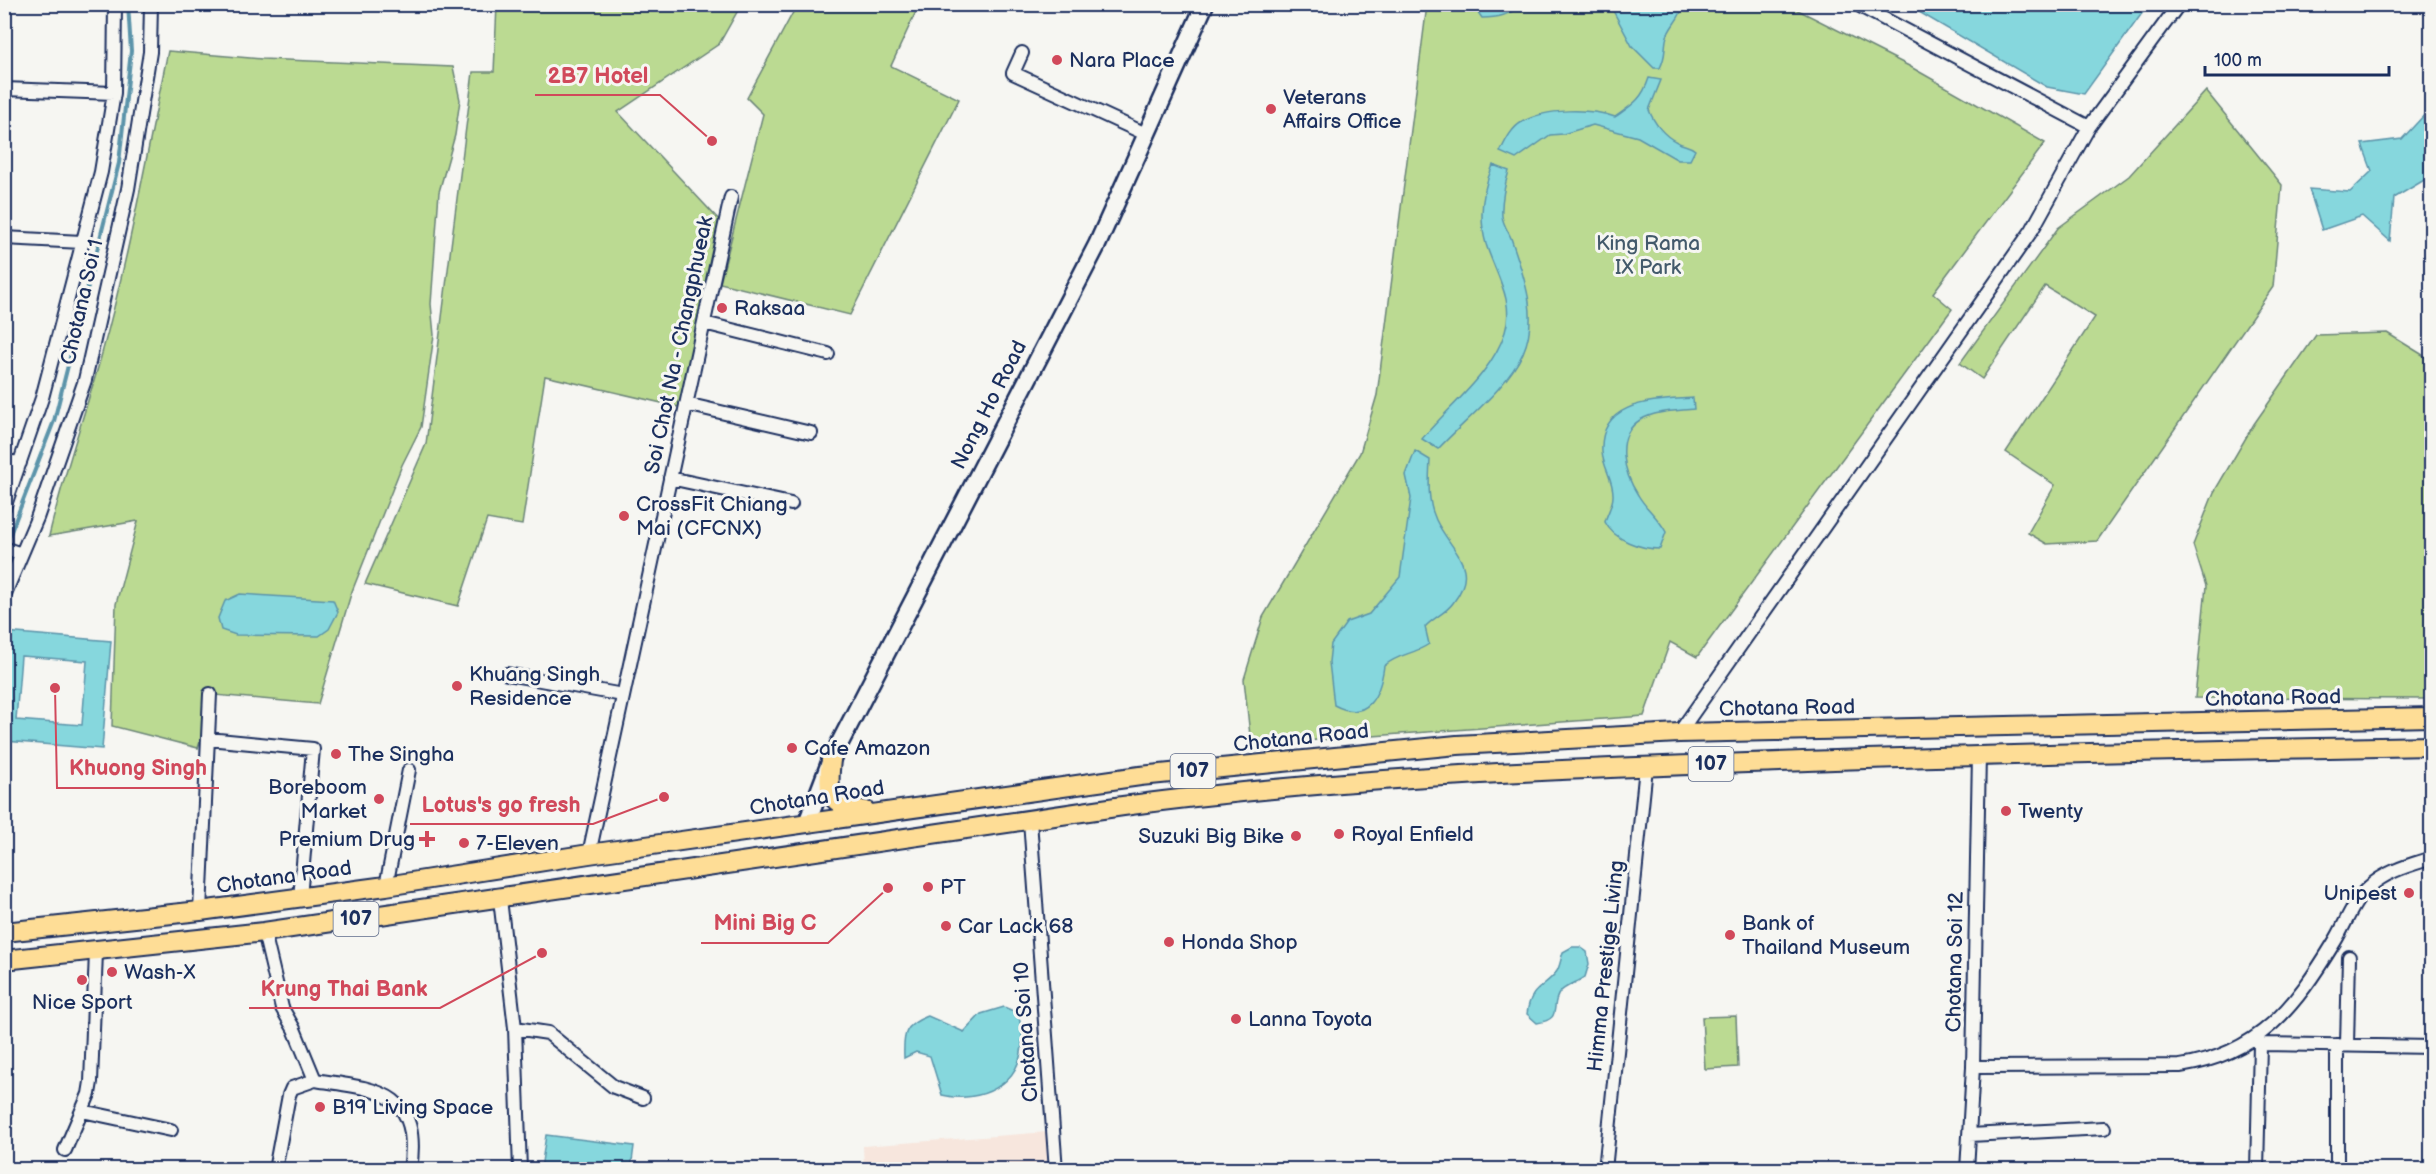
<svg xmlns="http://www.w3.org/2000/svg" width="2436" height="1174" font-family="'Balsamiq Sans',sans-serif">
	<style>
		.built { fill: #f7e6dd }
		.green { fill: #bbda92; stroke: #6b8478; stroke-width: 1.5 }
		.water { fill: #86d7dd; stroke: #5b94aa; stroke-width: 1.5; fill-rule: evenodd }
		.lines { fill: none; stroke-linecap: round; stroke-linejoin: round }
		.stream { stroke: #5b94aa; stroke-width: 4 }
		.minor-casing { stroke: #1b2f5e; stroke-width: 16 }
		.secondary-casing { stroke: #1b2f5e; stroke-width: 21 }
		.primary-casing { stroke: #1b2f5e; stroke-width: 22 }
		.minor { stroke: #f6f6f2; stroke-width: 12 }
		.secondary { stroke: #f6f6f2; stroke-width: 16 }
		.primary { stroke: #fedd96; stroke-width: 18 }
		.poi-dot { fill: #d1495b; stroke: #f6f6f2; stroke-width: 2 }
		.labels { text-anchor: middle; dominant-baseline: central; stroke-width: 6; stroke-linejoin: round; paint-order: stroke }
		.shield { fill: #f6f6f2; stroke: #5d6b8a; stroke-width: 1.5 }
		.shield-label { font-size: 20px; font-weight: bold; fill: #1b2f5e }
		.poi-label { font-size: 21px; fill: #1b2f5e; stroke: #f6f6f2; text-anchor: start }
		.park-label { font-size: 21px; fill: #435a6b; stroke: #f6f6f2 }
		.street-label { font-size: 21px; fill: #1b2f5e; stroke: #f6f6f2 }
		.leader { fill: none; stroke: #d1495b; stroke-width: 2 }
		.callout-dot { fill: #d1495b; stroke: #f6f6f2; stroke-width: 2 }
		.callout-label { font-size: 22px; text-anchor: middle; font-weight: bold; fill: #d1495b; stroke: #f6f6f2; stroke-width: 6; stroke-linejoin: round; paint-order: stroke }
	</style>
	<rect width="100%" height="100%" fill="#f6f6f2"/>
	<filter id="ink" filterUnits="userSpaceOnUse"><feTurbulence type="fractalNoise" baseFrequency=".0167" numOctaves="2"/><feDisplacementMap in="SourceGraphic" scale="12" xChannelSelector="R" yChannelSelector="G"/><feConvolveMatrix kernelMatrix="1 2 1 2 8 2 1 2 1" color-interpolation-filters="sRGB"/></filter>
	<g filter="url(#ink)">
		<path class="built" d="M 1047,1132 L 1049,1169 L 864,1169 L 863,1146 Z"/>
		<path class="green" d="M 497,5 L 741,5 L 719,44 L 618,112 L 720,221 L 679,407 L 545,376 L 522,525 L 487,519 L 458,606 L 365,584 L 426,444 L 473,72 L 494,72 Z
			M 797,5 L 919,5 L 891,66 L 959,99 L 850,315 L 720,283 L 763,114 L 747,98 Z
			M 1427,5 L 1788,5 L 1909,66 L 2045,143 L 1933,293 L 1952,309 L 1697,657 L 1670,642 L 1644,716 L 1251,745 L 1244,679 L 1263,617 L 1360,453 L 1377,395 Z
			M 168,51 L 262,59 L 453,67 L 460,100 L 455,135 L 439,192 L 431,304 L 434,335 L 421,427 L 402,465 L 351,594 L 318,704 L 215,695 L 198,748 L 112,726 L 116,604 L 138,521 L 49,536 C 63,476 84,417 101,357 C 129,257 147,153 168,51 Z
			M 2206,91 L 2282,185 L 2273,287 L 2097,541 L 2047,544 L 2028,533 L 2055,485 L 2006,452 L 2095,317 L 2045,286 L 1982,379 L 1960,363 L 2058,228 L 2129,176 Z
			M 2387,333 L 2431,360 L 2431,699 L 2195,698 L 2206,586 L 2193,545 L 2214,492 L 2254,424 L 2316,335 Z
			M 1736,1016 L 1738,1067 L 1705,1069 L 1702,1017 Z"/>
		<path class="water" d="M 1473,5 L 1473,4 L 1522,5 C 1509,15 1498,18 1482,18 Z
			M 1610,5 L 1683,5 C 1682,18 1668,27 1666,40 C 1664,52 1666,56 1660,68 L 1654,68 L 1632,46 Z
			M 1907,5 L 2148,5 L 2084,94 L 2047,87 Z
			M 1649,78 L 1661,80 L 1649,110 C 1654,123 1664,136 1677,142 C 1684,146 1689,145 1695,150 L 1690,160 L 1678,160 L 1638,137 L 1593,125 L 1563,134 L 1550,135 L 1516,159 L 1500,152 C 1505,142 1511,128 1522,122 C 1546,108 1590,108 1615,117 C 1632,105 1642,100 1649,78 Z
			M 2427,112 L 2431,113 L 2431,176 L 2394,198 L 2390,241 L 2362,216 L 2322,230 L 2309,189 L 2350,192 L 2372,171 L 2362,144 L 2402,139 Z
			M 1493,165 L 1509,171 C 1504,187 1501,200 1502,216 C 1503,224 1508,231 1511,238 C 1523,275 1540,315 1523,353 C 1507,388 1465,420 1438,449 L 1422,439 C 1449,406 1492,374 1505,332 C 1515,301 1495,273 1486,244 C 1478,216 1482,191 1493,165 Z
			M 1693,398 L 1694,409 C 1677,411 1655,411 1640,420 C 1613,437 1625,475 1638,495 C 1646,509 1658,517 1666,532 L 1660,549 C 1640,549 1614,540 1605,522 C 1607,513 1613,505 1613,496 C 1614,481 1603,467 1602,452 C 1599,399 1656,401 1693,398 Z
			M 1415,451 L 1430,460 C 1429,480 1427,501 1436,520 C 1451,551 1481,567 1453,603 C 1446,613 1433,618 1425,627 L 1429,644 C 1413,655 1399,653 1384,666 C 1380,695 1368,723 1334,705 L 1329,662 L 1331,644 L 1347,622 L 1369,614 L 1400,577 L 1411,498 L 1406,475 Z
			M 240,594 L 333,600 L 338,612 L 329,629 L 319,636 L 236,635 L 221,630 L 218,618 L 225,601 Z
			M 5,632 L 111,641 L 102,749 L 5,741 ZM 21,656 L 87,661 L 82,725 L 16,720 Z
			M 1572,947 L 1580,947 L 1587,952 L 1589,964 L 1585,977 C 1578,982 1565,986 1560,992 C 1549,1006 1564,1019 1537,1023 L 1527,1014 C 1530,986 1545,988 1557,971 C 1560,966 1561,958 1563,952 Z
			M 1004,1007 L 1018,1013 C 1020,1022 1023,1032 1022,1041 C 1022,1085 980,1104 942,1095 L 930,1056 L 916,1052 L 904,1058 C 903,1034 904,1025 928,1016 L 964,1032 L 981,1014 Z
			M 546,1135 L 634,1146 L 631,1169 L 541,1169 Z"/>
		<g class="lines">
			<path class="stream" d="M 5,547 L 54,421 L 119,163 L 131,51 L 128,4"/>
			<defs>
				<path id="minor" d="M 1856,4 L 2089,127
					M 1022,53 L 1013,73 L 1148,135
					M 4,89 L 114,93
					M 4,238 L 82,242
					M 704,323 L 828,354
					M 686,404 L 811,433
					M 4,461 L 20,463
					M 670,478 L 791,504
					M 4,508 L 42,398 L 101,172 L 114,93 L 115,4
					M 4,548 L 21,554
					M 4,596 L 37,518 L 85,380 L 128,189 L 150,52 L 151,4
					M 507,674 L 623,695
					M 1679,733 L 2032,230 L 2089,127 L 2179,4
					M 208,739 L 313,749 L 300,898
					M 1030,821 L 1056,1170
					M 589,854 L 731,197
					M 386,886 L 409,770
					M 500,899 L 515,1028 L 520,1170
					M 200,911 L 210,694
					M 264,932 L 282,1008 L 294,1029 L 315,1080 L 292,1088 L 289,1095 L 275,1170
					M 515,1028 L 548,1033 L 614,1087 L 643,1098
					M 2347,1045 L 2349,957
					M 1973,1067 L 2180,1066 C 2259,1054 2295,1007 2335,941 C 2346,923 2353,901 2369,887 C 2386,871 2410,865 2432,858
					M 315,1080 C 376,1089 422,1090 410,1170
					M 82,1111 L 171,1130
					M 1970,1135 L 2104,1128
					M 65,1150 L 89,1094 L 91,1082 L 96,952
					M 1605,1170 L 1646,767
					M 1967,1170 L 1973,1067 L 1979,755
					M 2257,1170 L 2260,1044 L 2432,1047
					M 2337,1170 L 2337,1045"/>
				<path id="secondary" d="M 807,823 L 831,760 L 1097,245 L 1205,4"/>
				<path id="primary" d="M 831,760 C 827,795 828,805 866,811
					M 4,932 L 200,911 L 386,886 L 589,854 L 1140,776 L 1457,745 L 1679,733 L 2432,717
					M 4,960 L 264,932 L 1123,806 C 1330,778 1538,770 1747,763 C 1975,755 2203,750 2432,746"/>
			</defs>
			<use href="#minor" class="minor-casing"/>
			<use href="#secondary" class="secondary-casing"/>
			<use href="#primary" class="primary-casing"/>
			<use href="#minor" class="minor"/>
			<use href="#secondary" class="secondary"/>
			<use href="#primary" class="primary"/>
		</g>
	</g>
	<g class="poi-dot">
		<circle cx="1057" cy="60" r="6"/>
		<circle cx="1271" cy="109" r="6"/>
		<circle cx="722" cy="308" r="6"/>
		<circle cx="624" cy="516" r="6"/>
		<circle cx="457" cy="686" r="6"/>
		<circle cx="792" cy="748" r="6"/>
		<circle cx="336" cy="754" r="6"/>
		<circle cx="379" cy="799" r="6"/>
		<circle cx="2006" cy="811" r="6"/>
		<circle cx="1339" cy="834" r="6"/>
		<circle cx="1296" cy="836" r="6"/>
		<path d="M424 830h6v6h6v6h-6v6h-6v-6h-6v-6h6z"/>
		<circle cx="464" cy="843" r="6"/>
		<circle cx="928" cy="887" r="6"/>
		<circle cx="2409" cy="893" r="6"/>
		<circle cx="946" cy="926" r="6"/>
		<circle cx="1730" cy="935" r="6"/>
		<circle cx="1169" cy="942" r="6"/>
		<circle cx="112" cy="972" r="6"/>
		<circle cx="82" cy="980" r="6"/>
		<circle cx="1236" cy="1019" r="6"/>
		<circle cx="320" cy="1107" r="6"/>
	</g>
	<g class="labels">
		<g class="shield">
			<rect x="1688.5" y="747" width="45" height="34" rx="4.5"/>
			<rect x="1170.5" y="754" width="45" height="34" rx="4.5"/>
			<rect x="333.5" y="902" width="45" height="34" rx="4.5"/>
		</g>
		<g class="shield-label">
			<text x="1711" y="764">107</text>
			<text x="1193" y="771">107</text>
			<text x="356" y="919">107</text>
		</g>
		<g class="poi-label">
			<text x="1069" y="60">Nara Place</text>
			<text x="1283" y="97">Veterans<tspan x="1283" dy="24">Affairs Office</tspan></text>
			<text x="734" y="308">Raksaa</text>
			<text x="636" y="504">CrossFit Chiang<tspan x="636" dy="24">Mai (CFCNX)</tspan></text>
			<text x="469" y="674">Khuang Singh<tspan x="469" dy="24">Residence</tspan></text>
			<text x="804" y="748">Cafe Amazon</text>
			<text x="348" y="754">The Singha</text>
			<text x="367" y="787" text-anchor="end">Boreboom<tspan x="367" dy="24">Market</tspan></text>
			<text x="2018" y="811">Twenty</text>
			<text x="1351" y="834">Royal Enfield</text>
			<text x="1284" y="836" text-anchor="end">Suzuki Big Bike</text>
			<text x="415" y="839" text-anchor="end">Premium Drug</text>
			<text x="476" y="843">7-Eleven</text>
			<text x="940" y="887">PT</text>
			<text x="2397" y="893" text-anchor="end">Unipest</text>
			<text x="1742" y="923">Bank of<tspan x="1742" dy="24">Thailand Museum</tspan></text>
			<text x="958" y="926">Car Lack 68</text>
			<text x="1181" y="942">Honda Shop</text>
			<text x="124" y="972">Wash-X</text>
			<text x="82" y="1002" text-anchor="middle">Nice Sport</text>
			<text x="1248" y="1019">Lanna Toyota</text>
			<text x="332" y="1107">B19 Living Space</text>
		</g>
		<g class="park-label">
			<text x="1648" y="243">King Rama<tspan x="1648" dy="24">IX Park</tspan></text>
		</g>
		<g class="street-label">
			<text transform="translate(82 302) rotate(-77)">Chotana Soi 1</text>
			<text transform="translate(679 345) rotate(-78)">Soi Chot Na - Changphueak</text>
			<text transform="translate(989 405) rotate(-63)">Nong Ho Road</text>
			<text transform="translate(2273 698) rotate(-1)">Chotana Road</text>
			<text transform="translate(1787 708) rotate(-1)">Chotana Road</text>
			<text transform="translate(1301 738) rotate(-6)">Chotana Road</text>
			<text transform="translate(817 798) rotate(-9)">Chotana Road</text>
			<text transform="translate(284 877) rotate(-8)">Chotana Road</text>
			<text transform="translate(1955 962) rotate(-89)">Chotana Soi 12</text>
			<text transform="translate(1606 966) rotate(-84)">Himma Prestige Living</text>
			<text transform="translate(1026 1032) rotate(-94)">Chotana Soi 10</text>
		</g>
	</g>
	<path class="leader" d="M712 141L660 95H535M55 688L57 788H219M664 797L593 824H410M888 888L828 943H701M542 953L440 1008H249"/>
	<g class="callout-dot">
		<circle cx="712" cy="141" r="6"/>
		<circle cx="55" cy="688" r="6"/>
		<circle cx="664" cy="797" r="6"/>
		<circle cx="888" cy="888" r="6"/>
		<circle cx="542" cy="953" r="6"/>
	</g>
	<g class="callout-label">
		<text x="598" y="83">2B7 Hotel</text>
		<text x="138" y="775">Khuong Singh</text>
		<text x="501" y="812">Lotus's go fresh</text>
		<text x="765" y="930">Mini Big C</text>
		<text x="344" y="996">Krung Thai Bank</text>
	</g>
	<rect width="2436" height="1174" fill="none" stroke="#f6f6f2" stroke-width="24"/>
	<rect x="12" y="12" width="2412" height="1150" fill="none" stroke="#1b2f5e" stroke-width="2" filter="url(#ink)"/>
	<path d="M2205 66v9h184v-9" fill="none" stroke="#1b2f5e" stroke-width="3"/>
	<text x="2214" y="66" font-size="18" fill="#1b2f5e" stroke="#f6f6f2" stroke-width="4.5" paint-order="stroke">100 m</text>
</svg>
